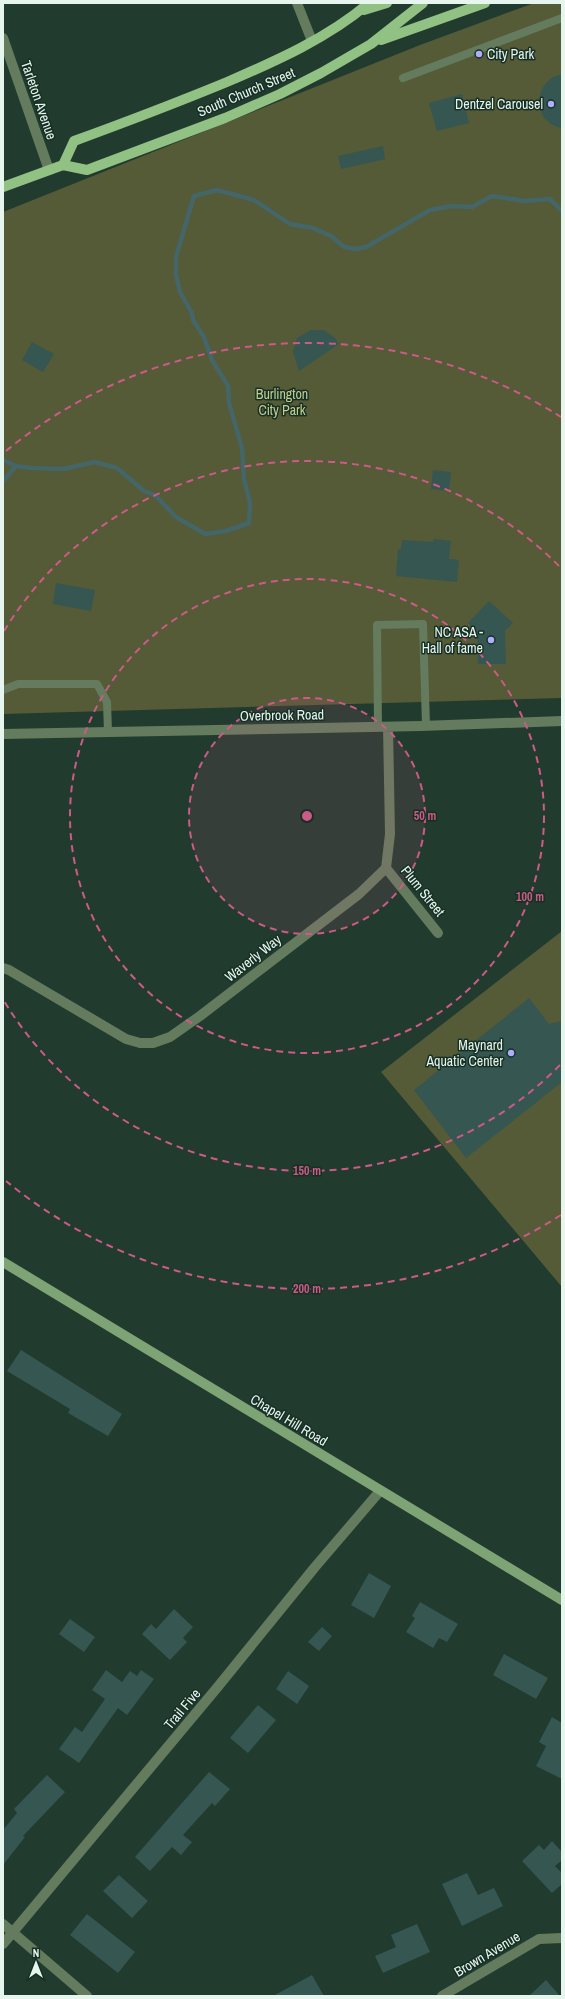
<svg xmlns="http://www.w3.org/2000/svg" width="565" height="1999" font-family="'Archivo Narrow',sans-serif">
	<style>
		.green { fill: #555a37 }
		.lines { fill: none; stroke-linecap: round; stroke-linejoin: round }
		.stream { stroke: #456668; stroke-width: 4.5 }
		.building { fill: #365652 }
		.service { stroke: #647b5e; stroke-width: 8 }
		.minor { stroke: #647b5e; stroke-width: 10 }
		.tertiary { stroke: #647b5e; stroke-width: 10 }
		.secondary { stroke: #7ea374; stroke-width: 10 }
		.primary { stroke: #92c184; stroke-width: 10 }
		.ring { fill: none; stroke: #cd5a87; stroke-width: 2; stroke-dasharray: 7 5 }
		.poi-dot { fill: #acaffb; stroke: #173025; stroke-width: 1.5 }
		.labels { text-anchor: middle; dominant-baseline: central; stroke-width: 3; stroke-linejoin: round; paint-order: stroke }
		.poi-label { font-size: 14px; fill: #e6f5ed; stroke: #173025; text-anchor: end }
		.street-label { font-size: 14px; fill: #e6f5ed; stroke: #173025 }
		.park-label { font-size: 14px; fill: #c4cd8d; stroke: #173025 }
		.centre { fill: #cd5a87; stroke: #173025; stroke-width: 2 }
		.ring-label { font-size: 12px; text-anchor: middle; font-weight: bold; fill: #cd5a87; stroke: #173025; stroke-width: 3; stroke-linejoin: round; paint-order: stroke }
	</style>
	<rect width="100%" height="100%" fill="#213b2f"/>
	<path class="green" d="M 534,3 L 562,3 L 562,698 L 3,714 L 3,212 L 420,45 Z
		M 562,931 L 562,1287 L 381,1072 Z"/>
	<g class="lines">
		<path class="stream" d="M 3,460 L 16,466 L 31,468 L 63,469 L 95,462 L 117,468 L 144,491 L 155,495 L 176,517 L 205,534 L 226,531 L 249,523 L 250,503 L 244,479 L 242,448 L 229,403 L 228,386 L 212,360 L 204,337 L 193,320 L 192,313 L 180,292 L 176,275 L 176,257 L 194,196 L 217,190 L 254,200 L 290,224 L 313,228 L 331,236 L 344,247 L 356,249 L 366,247 L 430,210 L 452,206 L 472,207 L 492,196 L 524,201 L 550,199 L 562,211
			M 3,481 L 16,466"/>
	</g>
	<path class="building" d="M 562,74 L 562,129 L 551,124 L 544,118 L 540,109 L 539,100 L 541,91 L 546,83 L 553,77 Z
		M 462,94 L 469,123 L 437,131 L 429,103 Z
		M 383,146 L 385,159 L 341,169 L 338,156 Z
		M 311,330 L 324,330 L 335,338 L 339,344 L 299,371 L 293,352 L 297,338 Z
		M 32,342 L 54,354 L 43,372 L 22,360 Z
		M 433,470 L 451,472 L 449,491 L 431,489 Z
		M 434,539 L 451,541 L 449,559 L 459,560 L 457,582 L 396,576 L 398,549 L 401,549 L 402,540 L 433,542 Z
		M 56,583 L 95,590 L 91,611 L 53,604 Z
		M 489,601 L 513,623 L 505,631 L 506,664 L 478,664 L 477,632 L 468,623 Z
		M 529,998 L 549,1024 L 562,1021 L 562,1082 L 466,1158 L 414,1090 Z
		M 21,1350 L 122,1414 L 108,1436 L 68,1413 L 70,1409 L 7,1371 Z
		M 369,1573 L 391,1586 L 374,1618 L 351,1605 Z
		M 420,1602 L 458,1624 L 447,1642 L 439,1638 L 433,1648 L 406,1632 L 415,1618 L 412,1616 Z
		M 174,1609 L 193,1627 L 183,1638 L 187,1642 L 170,1660 L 142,1634 L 151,1624 L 156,1629 Z
		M 70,1619 L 95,1637 L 84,1652 L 59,1634 Z
		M 322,1627 L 332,1636 L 319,1651 L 308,1642 Z
		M 504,1654 L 548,1678 L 536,1699 L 493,1675 Z
		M 106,1670 L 122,1682 L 130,1671 L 137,1676 L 141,1670 L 154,1679 L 127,1715 L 118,1708 L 79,1763 L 59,1749 L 75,1727 L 82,1732 L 105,1699 L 92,1690 Z
		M 288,1671 L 309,1686 L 297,1704 L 276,1689 Z
		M 258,1705 L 276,1720 L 248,1753 L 230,1738 Z
		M 552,1717 L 562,1723 L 562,1779 L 536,1766 L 546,1746 L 539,1742 Z
		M 209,1772 L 230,1789 L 215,1806 L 212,1803 L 183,1835 L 192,1842 L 181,1855 L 172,1847 L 150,1871 L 135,1857 Z
		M 47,1775 L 65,1792 L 23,1836 L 25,1837 L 3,1865 L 3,1830 L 17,1813 L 14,1809 Z
		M 552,1841 L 562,1852 L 562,1860 L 555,1866 L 562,1873 L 562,1884 L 552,1893 L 522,1861 L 539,1845 L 544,1850 Z
		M 467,1873 L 478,1895 L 494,1888 L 503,1906 L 462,1926 L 442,1884 Z
		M 119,1875 L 148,1901 L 132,1918 L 103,1891 Z
		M 87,1914 L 135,1952 L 118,1973 L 70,1935 Z
		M 417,1924 L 430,1952 L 383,1973 L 375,1956 L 396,1947 L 391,1935 Z
		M 312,1975 L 324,1996 L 273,1996 Z
		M 546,1980 L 560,1996 L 529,1996 Z"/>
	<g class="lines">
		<path class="service" d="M 403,78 L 562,18
			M 3,690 L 18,684 L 97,684 L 107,702 L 108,732
			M 378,727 L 377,625 L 423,624 L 426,726"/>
		<path class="minor" d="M 297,3 L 312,41
			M 3,734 L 421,726 L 562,721
			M 386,868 L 438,933
			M 3,968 L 9,970 L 126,1039 L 140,1043 L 153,1043 L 170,1037 L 200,1016 L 359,894 L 386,868 L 390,834 L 388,727
			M 3,1924 L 87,1996
			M 3,1944 L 216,1689 L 315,1567 L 380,1491
			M 442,1996 L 539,1939 L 562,1938"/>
		<path class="tertiary" d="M 3,38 L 49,170"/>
		<path class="secondary" d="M 3,1262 L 562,1600"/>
		<path class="primary" d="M 364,10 L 387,3
			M 381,40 L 485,3
			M 63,165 L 74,141 C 126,122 176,103 227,82 C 276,61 328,38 369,3
			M 3,187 L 63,165 L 87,170 L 225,118 L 280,94 L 321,73 L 371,44 L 423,3"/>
	</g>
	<circle cx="307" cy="816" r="118" fill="#cd5a87" fill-opacity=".12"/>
	<g class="ring">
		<circle cx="307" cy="816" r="118"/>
		<circle cx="307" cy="816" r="237"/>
		<path d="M560 1065A355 355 0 0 1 4 1001M4 631A355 355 0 0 1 560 567"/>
		<path d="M561 1215A473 473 0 0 1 6 1181M6 451A473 473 0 0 1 561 417"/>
	</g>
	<g class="poi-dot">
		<circle cx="479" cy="54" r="4"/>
		<circle cx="551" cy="104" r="4"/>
		<circle cx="491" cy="640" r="4"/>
		<circle cx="511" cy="1053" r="4"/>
	</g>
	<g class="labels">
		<g class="poi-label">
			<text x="487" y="54" text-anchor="start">City Park</text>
			<text x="543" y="104">Dentzel Carousel</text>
			<text x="483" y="632">NC ASA -<tspan x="483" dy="16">Hall of fame</tspan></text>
			<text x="503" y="1045">Maynard<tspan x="503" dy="16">Aquatic Center</tspan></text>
		</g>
		<g class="street-label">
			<text transform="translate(246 92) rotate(-23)">South Church Street</text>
			<text transform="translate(39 100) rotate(71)">Tarleton Avenue</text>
			<text transform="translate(282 715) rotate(-1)">Overbrook Road</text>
			<text transform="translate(423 891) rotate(51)">Plum Street</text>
			<text transform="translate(253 958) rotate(-38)">Waverly Way</text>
			<text transform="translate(289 1420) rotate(31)">Chapel Hill Road</text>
			<text transform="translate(182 1709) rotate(-50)">Trail Five</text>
			<text transform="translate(487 1954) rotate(-31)">Brown Avenue</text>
		</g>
		<g class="park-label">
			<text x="282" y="394">Burlington<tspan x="282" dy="16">City Park</tspan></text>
		</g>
	</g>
	<circle cx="307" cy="816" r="6" class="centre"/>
	<g class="ring-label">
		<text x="425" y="820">50 m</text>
		<text x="530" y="901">100 m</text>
		<text x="307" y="1175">150 m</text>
		<text x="307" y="1293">200 m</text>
	</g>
	<rect width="565" height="1999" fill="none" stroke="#e6f5ed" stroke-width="8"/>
	<g transform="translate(36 1963)" stroke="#173025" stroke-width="3" paint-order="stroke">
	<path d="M0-3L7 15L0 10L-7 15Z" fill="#e6f5ed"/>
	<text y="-6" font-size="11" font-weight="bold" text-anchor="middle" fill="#e6f5ed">N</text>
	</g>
</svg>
